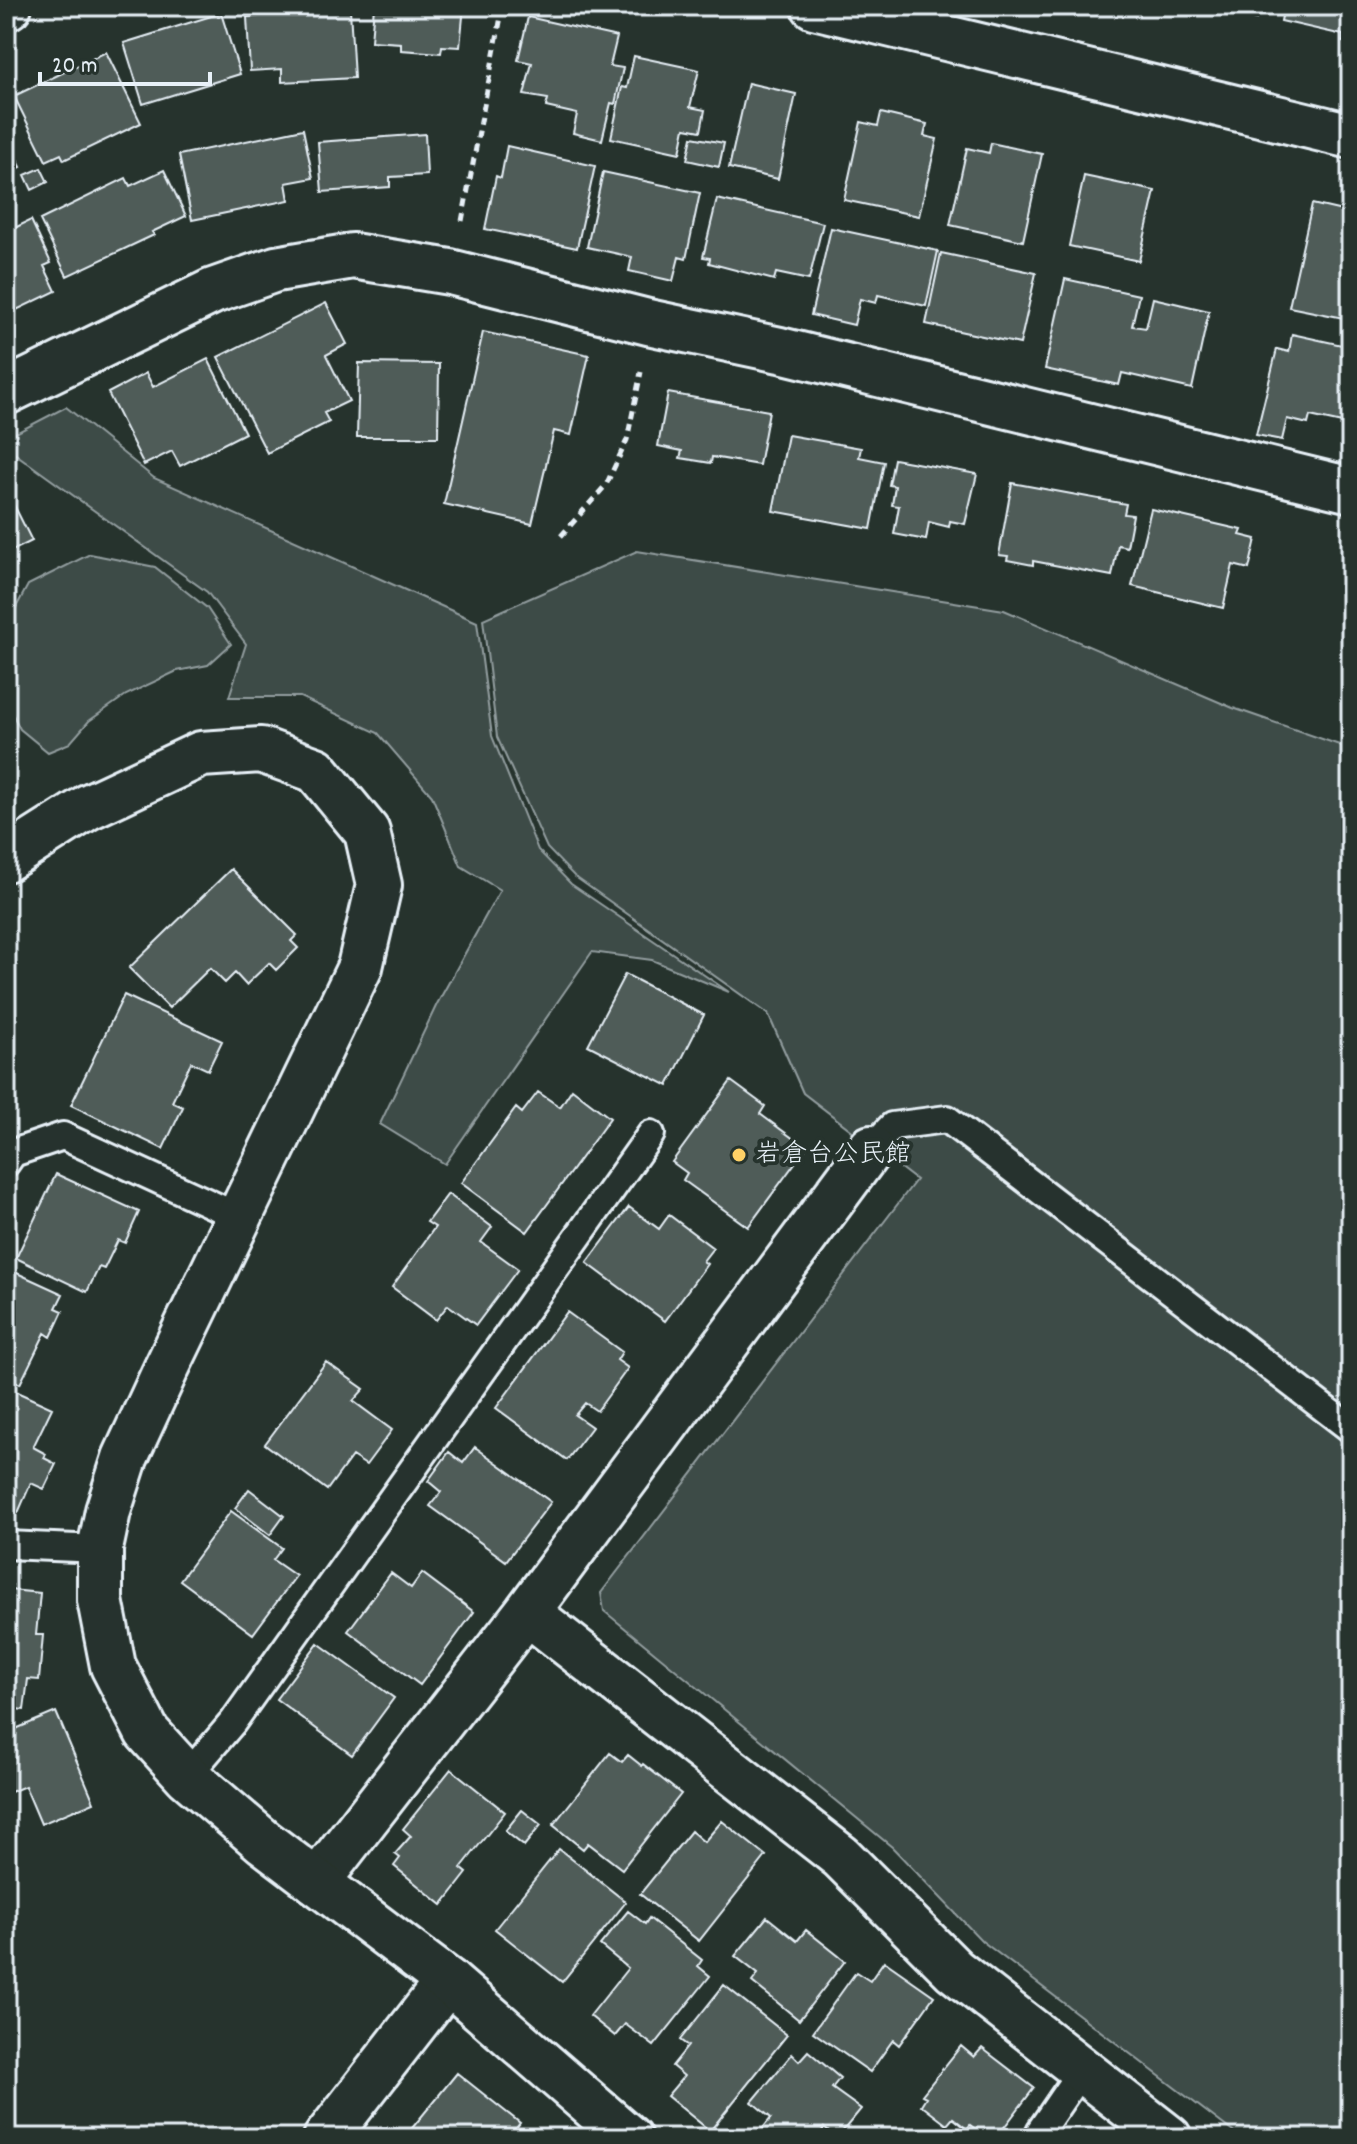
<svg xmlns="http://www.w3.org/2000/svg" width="1357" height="2144" font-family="Dekko,'Klee One',sans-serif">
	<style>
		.green { fill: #3e4b47; stroke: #939ea0; stroke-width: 2 }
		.building { fill: #505c59; stroke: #e8f1f8; stroke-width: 2 }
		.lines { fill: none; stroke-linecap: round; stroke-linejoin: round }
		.lane-casing { stroke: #e8f1f8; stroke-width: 32 }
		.street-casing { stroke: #e8f1f8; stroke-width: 50 }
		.secondary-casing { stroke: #e8f1f8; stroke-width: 50 }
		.path { stroke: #e8f1f8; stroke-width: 5; stroke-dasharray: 8 6; stroke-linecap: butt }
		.lane { stroke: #26332d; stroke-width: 26 }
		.street { stroke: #26332d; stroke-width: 44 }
		.secondary { stroke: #26332d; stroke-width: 44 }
		.poi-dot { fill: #ffd166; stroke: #26332d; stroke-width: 3 }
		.labels { text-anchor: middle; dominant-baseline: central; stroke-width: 8; stroke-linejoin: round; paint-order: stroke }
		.poi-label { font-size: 26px; fill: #e8f1f8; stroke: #26332d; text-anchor: start }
	</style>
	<rect width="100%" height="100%" fill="#26332d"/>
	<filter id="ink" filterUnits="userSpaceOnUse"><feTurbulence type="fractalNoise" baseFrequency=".0125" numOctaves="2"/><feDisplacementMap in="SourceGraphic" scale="16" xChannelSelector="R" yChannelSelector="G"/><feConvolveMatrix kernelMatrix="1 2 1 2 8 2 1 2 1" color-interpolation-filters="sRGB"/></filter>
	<g filter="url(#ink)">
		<path class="green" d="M 66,407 L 154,478 L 477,622 L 492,736 L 538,850 L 571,884 L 729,992 L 652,960 L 592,952 L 445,1164 L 380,1124 L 437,1004 L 500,890 L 461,866 L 432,796 L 378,733 L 300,697 L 229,697 L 246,644 L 207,592 L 6,447 L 6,438 Z
			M 637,551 L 1004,610 L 1233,708 L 1351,749 L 1351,2138 L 1241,2138 L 982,1941 L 892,1847 L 604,1611 L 601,1593 L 916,1180 L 803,1093 L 768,1014 L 574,876 L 547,848 L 497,737 L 483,619 Z
			M 90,554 L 155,567 L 207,608 L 231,644 L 208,665 L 177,671 L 126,695 L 89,721 L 70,743 L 48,752 L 20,729 L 6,701 L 6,626 L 28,585 Z"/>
		<path class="building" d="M 374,6 L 464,6 L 460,47 L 442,46 L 441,53 L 401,50 L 401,43 L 371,41 Z
			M 1219,6 L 1259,6 L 1256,19 L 1224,11 L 1225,8 Z
			M 1284,6 L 1351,6 L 1351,44 L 1342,42 L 1343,35 L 1281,21 Z
			M 350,9 L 354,78 L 282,82 L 282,69 L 250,71 L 247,17 Z
			M 221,13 L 240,74 L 143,104 L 124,43 Z
			M 528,17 L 617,37 L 610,66 L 623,68 L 615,104 L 611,103 L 602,140 L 573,133 L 577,114 L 546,107 L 548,99 L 524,95 L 532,63 L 518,60 Z
			M 106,52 L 141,123 L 64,160 L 61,154 L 46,161 L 14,96 Z
			M 634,56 L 699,70 L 690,107 L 705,110 L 701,131 L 685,128 L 680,153 L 611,138 L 622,87 L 627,88 Z
			M 748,83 L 796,94 L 778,179 L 729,168 Z
			M 881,113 L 927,124 L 924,136 L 937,139 L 919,216 L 844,200 L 861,122 L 878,126 Z
			M 303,129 L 313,178 L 286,183 L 289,200 L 192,220 L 179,155 Z
			M 425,134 L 427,175 L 390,177 L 390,187 L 322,192 L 318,142 Z
			M 6,136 L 21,167 L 6,174 Z
			M 692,137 L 724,143 L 719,167 L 687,160 Z
			M 991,143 L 1042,154 L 1023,241 L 950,225 L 967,148 L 989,153 Z
			M 507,146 L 595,166 L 577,248 L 485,229 L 496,176 L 501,178 Z
			M 41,168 L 48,182 L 32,190 L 25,175 Z
			M 164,170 L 186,216 L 152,232 L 154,235 L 67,276 L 40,220 L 126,178 L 130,186 Z
			M 603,172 L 700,193 L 686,259 L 679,257 L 673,281 L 629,271 L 632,257 L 587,247 Z
			M 1084,176 L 1155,191 L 1139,261 L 1069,246 Z
			M 717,199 L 823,223 L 809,280 L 776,273 L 774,280 L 709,263 L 710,258 L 703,257 Z
			M 1312,204 L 1351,213 L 1351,309 L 1349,319 L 1289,307 Z
			M 31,220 L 51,263 L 44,266 L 56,291 L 6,315 L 6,232 Z
			M 831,228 L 938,251 L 926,306 L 878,295 L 876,303 L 860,299 L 854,325 L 811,315 Z
			M 941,253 L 1036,273 L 1020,344 L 926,324 Z
			M 1065,279 L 1139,295 L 1132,326 L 1146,328 L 1153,298 L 1209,311 L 1192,389 L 1122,373 L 1119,385 L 1045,369 Z
			M 326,303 L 347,344 L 326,355 L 349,401 L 324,413 L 329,422 L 267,453 L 218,357 Z
			M 483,332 L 589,355 L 571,435 L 554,431 L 532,524 L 444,504 Z
			M 1292,334 L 1351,347 L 1351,425 L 1310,416 L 1308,424 L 1287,419 L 1282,440 L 1256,435 L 1277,349 L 1289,352 Z
			M 208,359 L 245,433 L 180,466 L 172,451 L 144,465 L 108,393 L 146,373 L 153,387 Z
			M 359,363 L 439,364 L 438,437 L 357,437 Z
			M 668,393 L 769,411 L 759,465 L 712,457 L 711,463 L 680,458 L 682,451 L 658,446 Z
			M 788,435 L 861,448 L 859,457 L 884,462 L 871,529 L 773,511 Z
			M 894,459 L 977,474 L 965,524 L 950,521 L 949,527 L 929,522 L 926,540 L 894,534 L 899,506 L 892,505 L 895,486 L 889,485 Z
			M 1012,483 L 1126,504 L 1124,514 L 1133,515 L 1127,547 L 1118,545 L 1112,576 L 1033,561 L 1033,565 L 1007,560 L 1008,556 L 999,555 Z
			M 6,489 L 32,541 L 6,554 Z
			M 1151,509 L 1242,530 L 1240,535 L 1256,539 L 1249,569 L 1233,565 L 1223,608 L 1132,586 Z
			M 231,869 L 297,935 L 291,941 L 298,948 L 276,970 L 269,963 L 246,985 L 235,973 L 225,983 L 210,968 L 169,1008 L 129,968 Z
			M 625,974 L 704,1015 L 668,1086 L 588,1045 Z
			M 124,995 L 222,1041 L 208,1070 L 191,1062 L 172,1102 L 183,1107 L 163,1149 L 71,1105 Z
			M 731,1081 L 765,1106 L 760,1114 L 806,1148 L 748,1227 L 683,1180 L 687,1173 L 672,1162 Z
			M 572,1089 L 610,1118 L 527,1232 L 461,1183 L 516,1108 L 522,1113 L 538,1092 L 560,1107 Z
			M 56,1174 L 139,1212 L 125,1243 L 118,1240 L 104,1269 L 99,1267 L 87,1292 L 16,1258 Z
			M 448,1194 L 492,1227 L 481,1242 L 518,1269 L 476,1325 L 448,1305 L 436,1320 L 392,1287 L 435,1227 L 427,1222 Z
			M 629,1207 L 659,1229 L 669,1215 L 713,1248 L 703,1261 L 707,1264 L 665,1321 L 587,1263 Z
			M 6,1268 L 63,1294 L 56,1308 L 63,1311 L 51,1337 L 45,1333 L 20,1384 L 6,1378 Z
			M 567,1312 L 622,1352 L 617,1360 L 628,1368 L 597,1411 L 585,1403 L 575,1415 L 592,1427 L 567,1460 L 496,1408 Z
			M 326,1362 L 364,1389 L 353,1401 L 392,1430 L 366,1465 L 352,1456 L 327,1490 L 265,1444 Z
			M 6,1387 L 52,1408 L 33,1447 L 46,1454 L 44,1458 L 56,1464 L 44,1489 L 31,1483 L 18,1513 L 6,1507 Z
			M 475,1447 L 551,1502 L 506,1561 L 430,1506 L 441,1492 L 428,1481 L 449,1452 L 463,1463 Z
			M 249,1489 L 284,1516 L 270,1535 L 235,1508 Z
			M 231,1511 L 282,1548 L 273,1560 L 296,1576 L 253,1634 L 180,1580 Z
			M 391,1573 L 411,1588 L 422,1573 L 474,1612 L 420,1685 L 348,1631 Z
			M 6,1584 L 12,1585 L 11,1590 L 40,1593 L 36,1635 L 43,1635 L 39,1680 L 28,1679 L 24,1710 L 6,1708 Z
			M 318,1643 L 394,1698 L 352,1755 L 276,1699 Z
			M 56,1712 L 94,1802 L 41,1824 L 25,1786 L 6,1794 L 6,1733 Z
			M 610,1753 L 622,1762 L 628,1755 L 642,1766 L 643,1764 L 681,1794 L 622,1869 L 588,1843 L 583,1849 L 553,1825 Z
			M 451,1769 L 505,1812 L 461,1868 L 467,1873 L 442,1905 L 394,1866 L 400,1858 L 395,1854 L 411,1836 L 403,1829 Z
			M 522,1810 L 541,1825 L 524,1846 L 505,1831 Z
			M 722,1821 L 766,1856 L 699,1941 L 640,1894 L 691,1831 L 704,1842 Z
			M 559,1849 L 626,1902 L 562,1982 L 495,1929 Z
			M 628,1911 L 645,1924 L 649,1918 L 702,1960 L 698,1966 L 710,1976 L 654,2046 L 625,2024 L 615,2036 L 590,2016 L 628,1968 L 600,1945 Z
			M 767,1917 L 797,1941 L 806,1930 L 845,1961 L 799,2020 L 752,1982 L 758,1974 L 735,1956 Z
			M 884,1961 L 934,1996 L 899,2045 L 893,2040 L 870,2072 L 813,2032 L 856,1972 L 870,1981 Z
			M 724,1985 L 787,2035 L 710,2131 L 667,2096 L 684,2076 L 672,2066 L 688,2046 L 680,2040 Z
			M 961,2046 L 974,2057 L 982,2048 L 1034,2088 L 996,2138 L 987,2138 L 970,2125 L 967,2129 L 953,2118 L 947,2125 L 921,2105 L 926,2097 L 922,2095 Z
			M 808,2051 L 840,2078 L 832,2088 L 861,2109 L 837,2138 L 824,2128 L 819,2135 L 822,2138 L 755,2138 L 771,2118 L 752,2102 L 792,2054 L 799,2061 Z
			M 457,2073 L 520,2123 L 514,2131 L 518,2135 L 516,2138 L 404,2138 Z"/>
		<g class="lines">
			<defs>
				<path id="lane" d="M 871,1148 L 892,1126 L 947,1119 L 1351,1429
					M 6,1163 L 13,1153 L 63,1136 L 239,1217
					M 6,1545 L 100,1549
					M 187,1776 L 233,1722 L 651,1134
					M 1040,2131 L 1081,2071"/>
				<path id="street" d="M 6,392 L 213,291 L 276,269 L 353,256 L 450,272 L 648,322 L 780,350 L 1351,490
					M 527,1612 L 841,1857 L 954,1970 L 1169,2138
					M 317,1882 L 527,1612 L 871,1148
					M 326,2138 L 448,1981"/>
				<path id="secondary" d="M 814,6 L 1351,136
					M 6,8 L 9,6
					M 6,859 L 88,807 L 201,754 L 261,750 L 316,770 L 367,832 L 379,885 L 360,967 L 167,1367 L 125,1458 L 108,1511 L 100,1549 L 100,1600 L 113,1666 L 147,1732 L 187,1776 L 264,1842 L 448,1981 L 629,2138"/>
			</defs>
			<use href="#lane" class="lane-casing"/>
			<use href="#street" class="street-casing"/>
			<use href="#secondary" class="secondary-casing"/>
			<path class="path" d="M 462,221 L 503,6
				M 561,536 L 606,485 L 627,440 L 641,372"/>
			<use href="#lane" class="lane"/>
			<use href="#street" class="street"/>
			<use href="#secondary" class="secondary"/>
		</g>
	</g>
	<circle class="poi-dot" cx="739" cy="1155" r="8"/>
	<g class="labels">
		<g class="poi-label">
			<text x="755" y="1155">岩倉台公民館</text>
		</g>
	</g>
	<rect width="1357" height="2144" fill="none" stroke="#26332d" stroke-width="32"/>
	<rect x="16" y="16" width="1325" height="2112" fill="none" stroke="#e8f1f8" stroke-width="3" filter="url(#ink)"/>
	<path d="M40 72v12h170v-12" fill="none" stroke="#e8f1f8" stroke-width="4"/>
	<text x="52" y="72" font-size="24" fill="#e8f1f8" stroke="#26332d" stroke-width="6" paint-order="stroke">20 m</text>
</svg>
